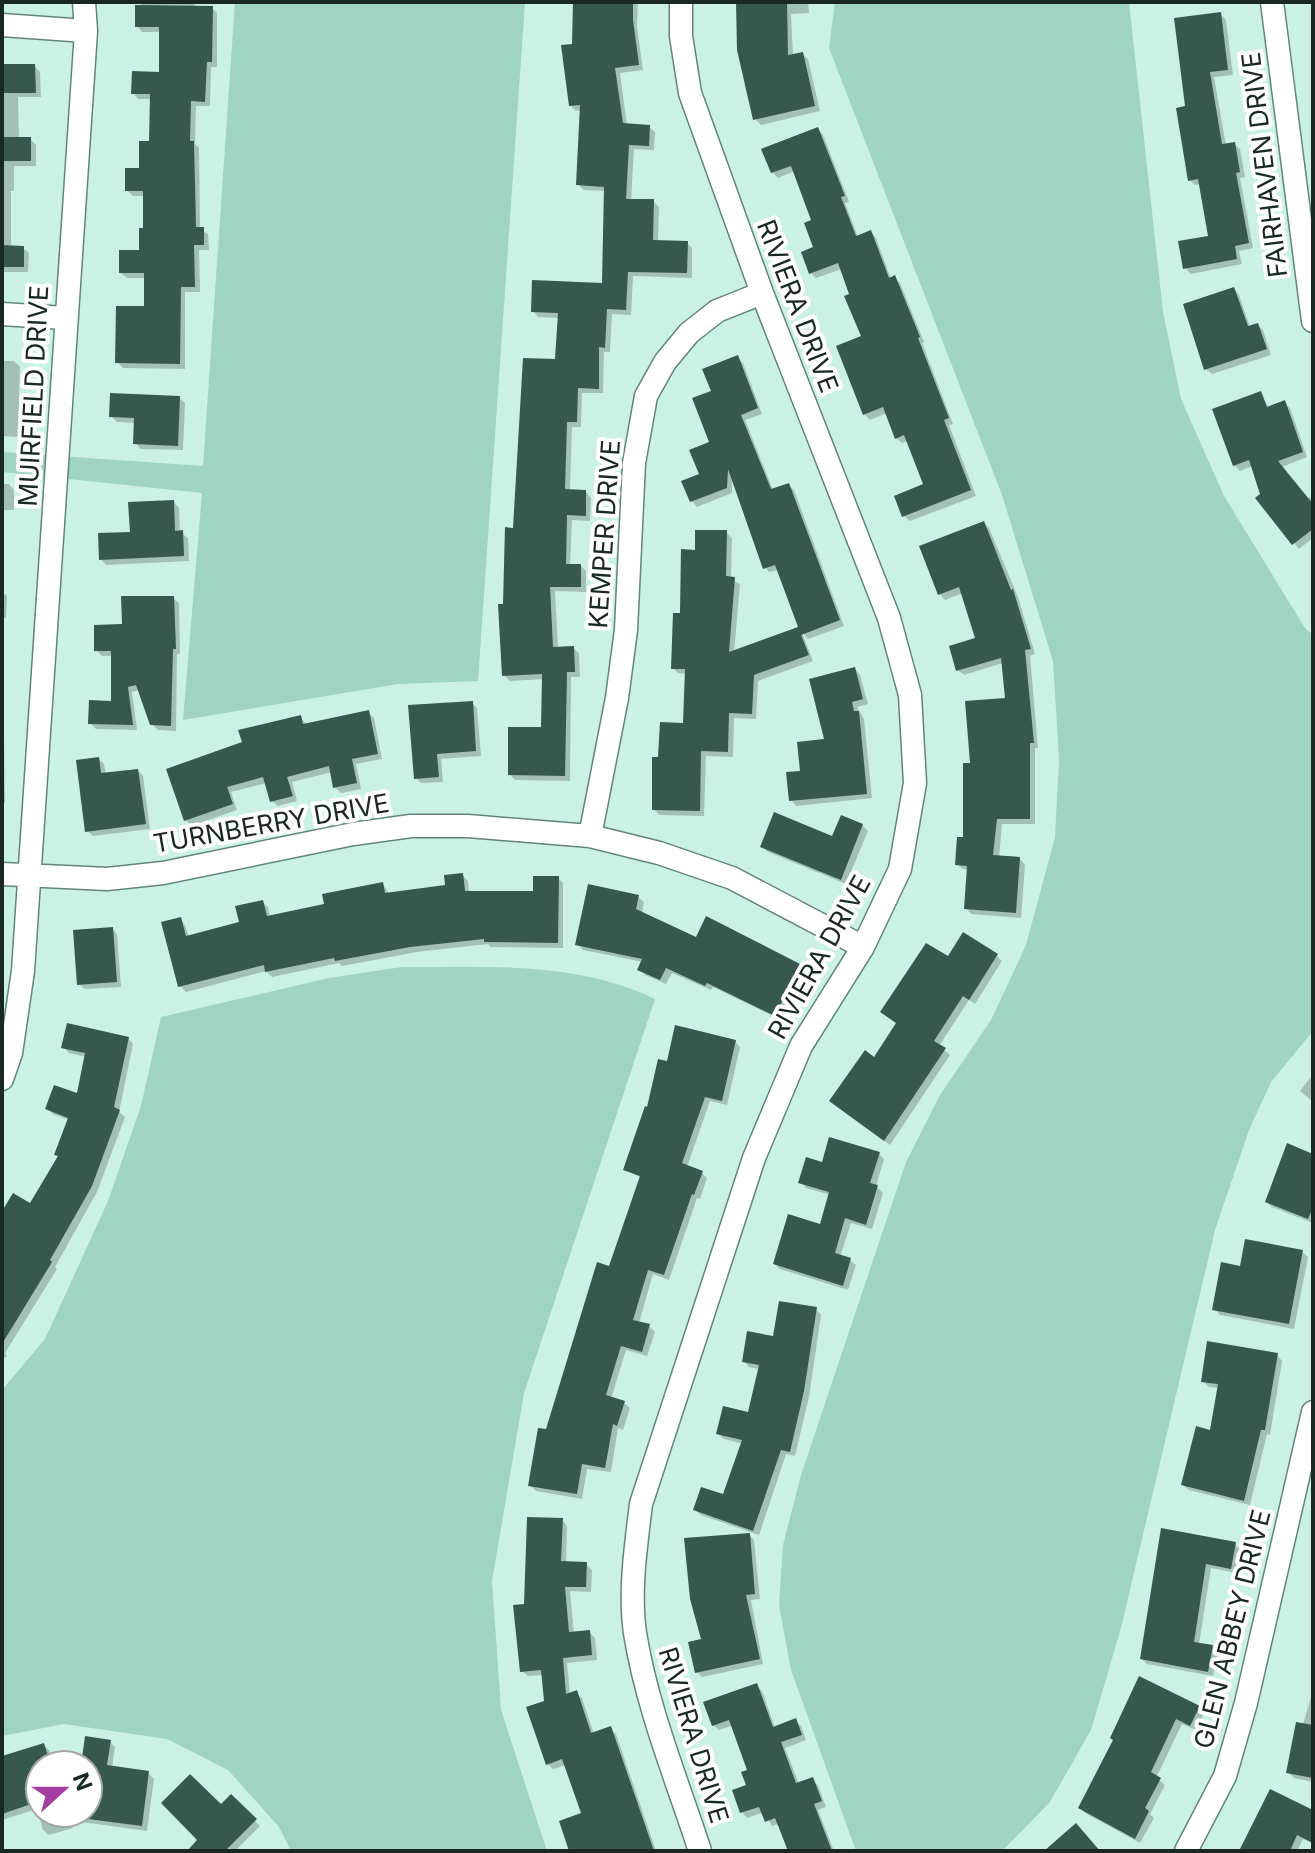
<svg xmlns="http://www.w3.org/2000/svg" width="1315" height="1853" font-family="Inter,sans-serif">
	<style>
		.green { fill: #9ed3c6 }
		.shadow { fill: #0003 }
		.building { fill: #365850 }
		.lines { fill: none; stroke-linecap: round; stroke-linejoin: round }
		.minor-casing { stroke: #61857c; stroke-width: 25 }
		.minor { stroke: #fff; stroke-width: 22 }
		.labels { text-anchor: middle; dominant-baseline: central; stroke-width: 8; stroke-linejoin: round; paint-order: stroke }
		.street-label { font-size: 26px; fill: #192824; stroke: #fff }
	</style>
	<rect width="100%" height="100%" fill="#cbf1e7"/>
	<path class="green" d="M 235,2 L 525,2 L 478,681 L 398,684 L 183,720 L 202,493 L 2,472 L 2,452 L 203,466 Z
		M 835,2 L 1129,2 L 1163,312 L 1181,399 L 1224,496 L 1305,628 L 1313,635 L 1313,1031 L 1271,1082 L 1249,1130 L 1215,1230 L 1121,1628 L 1091,1730 L 1050,1802 L 1002,1851 L 856,1851 L 791,1670 L 779,1605 L 783,1545 L 801,1475 L 906,1162 L 940,1095 L 991,1020 L 1026,945 L 1055,837 L 1059,760 L 1053,661 L 1002,495 L 829,48 Z
		M 402,967 C 486,967 577,961 655,999 L 524,1393 L 492,1581 L 501,1710 L 547,1851 L 291,1851 L 279,1827 L 228,1770 L 167,1739 L 64,1724 L 2,1736 L 2,1390 L 45,1339 L 108,1201 L 141,1106 L 161,1017 L 329,978 Z"/>
	<path class="shadow" d="M 142,2 L 195,2 L 195,7 L 212,8 L 217,13 L 217,67 L 211,67 L 210,106 L 196,106 L 195,144 L 199,148 L 200,229 L 208,234 L 209,250 L 199,250 L 200,292 L 185,292 L 185,369 L 123,368 L 117,362 L 146,308 L 146,278 L 127,278 L 121,273 L 141,252 L 145,230 L 145,196 L 133,196 L 127,190 L 141,170 L 151,143 L 152,99 L 138,99 L 133,93 L 161,74 L 161,32 L 142,32 L 137,26 Z
		M 575,2 L 638,2 L 637,27 L 643,70 L 620,73 L 627,125 L 649,127 L 655,132 L 654,150 L 634,149 L 631,201 L 653,201 L 659,207 L 658,242 L 687,243 L 692,248 L 692,278 L 633,276 L 631,315 L 612,314 L 610,352 L 604,352 L 603,393 L 582,393 L 581,427 L 572,427 L 570,491 L 586,492 L 591,498 L 590,521 L 572,520 L 570,566 L 581,566 L 586,571 L 586,592 L 555,591 L 558,648 L 573,648 L 579,653 L 580,677 L 571,677 L 570,781 L 515,780 L 510,775 L 543,730 L 544,679 L 510,681 L 504,675 L 505,606 L 515,530 L 557,361 L 559,318 L 538,317 L 533,311 L 604,285 L 606,191 L 584,190 L 578,184 L 582,110 L 576,111 L 570,105 Z
		M 738,2 L 808,2 L 809,13 L 791,14 L 793,56 L 802,54 L 808,59 L 820,111 L 761,125 L 755,119 Z
		M 1220,14 L 1226,20 L 1233,75 L 1214,77 L 1226,145 L 1234,144 L 1240,149 L 1245,177 L 1240,178 L 1253,248 L 1239,251 L 1242,264 L 1191,274 L 1185,268 L 1210,237 L 1201,184 L 1195,185 L 1190,180 L 1187,108 Z
		M 35,66 L 40,72 L 41,97 L 18,97 L 19,139 L 30,139 L 36,145 L 36,166 L 14,166 L 14,191 L 11,191 L 11,248 L 23,248 L 29,253 L 28,272 L 2,272 L 2,67 Z
		M 818,129 L 823,135 L 849,202 L 845,203 L 858,237 L 871,232 L 876,238 L 891,279 L 894,278 L 900,283 L 924,342 L 922,343 L 953,424 L 949,425 L 976,496 L 910,521 L 904,516 L 926,485 L 908,441 L 902,443 L 896,438 L 887,413 L 870,420 L 864,414 L 863,337 L 842,269 L 816,278 L 811,273 L 816,249 L 814,221 L 795,171 L 778,178 L 772,172 Z
		M 1234,289 L 1239,295 L 1250,327 L 1257,325 L 1263,330 L 1271,355 L 1212,374 L 1206,369 Z
		M 737,358 L 743,363 L 762,414 L 745,420 L 773,490 L 788,485 L 794,490 L 844,626 L 808,639 L 803,633 L 779,570 L 769,572 L 764,566 L 732,478 L 732,493 L 697,507 L 692,501 L 712,443 L 714,392 Z
		M 2,361 L 14,361 L 20,367 L 18,437 L 2,436 Z
		M 1260,393 L 1269,408 L 1284,403 L 1290,408 L 1307,457 L 1282,467 L 1308,499 L 1313,495 L 1313,538 L 1299,549 L 1257,498 L 1262,494 L 1253,466 L 1240,471 L 1234,465 Z
		M 179,398 L 185,403 L 183,450 L 141,449 L 135,443 L 136,423 L 117,422 L 111,416 Z
		M 2,484 L 9,484 L 14,490 L 14,510 L 2,510 Z
		M 174,502 L 179,508 L 180,532 L 188,538 L 189,561 L 106,565 L 101,559 Z
		M 984,523 L 989,528 L 1018,597 L 1035,654 L 1030,656 L 1038,748 L 1035,748 L 1035,824 L 1002,824 L 999,858 L 1020,859 L 1025,865 L 1021,918 L 971,914 L 966,908 L 969,870 L 963,869 L 957,864 L 965,839 L 972,765 L 1007,699 L 1003,663 L 964,675 L 958,670 L 977,639 L 963,593 L 945,600 L 940,594 Z
		M 726,532 L 732,538 L 731,579 L 740,584 L 734,653 L 797,629 L 803,635 L 813,661 L 758,681 L 756,719 L 734,718 L 733,757 L 706,756 L 704,816 L 659,815 L 654,809 L 660,759 L 685,725 L 687,674 L 678,673 L 673,668 L 682,615 L 697,552 Z
		M 2,592 L 7,596 L 6,618 L 2,617 Z
		M 173,598 L 179,603 L 180,654 L 177,654 L 176,731 L 158,730 L 152,724 L 140,690 L 132,692 L 137,730 L 96,729 L 90,723 L 113,703 L 113,656 L 102,656 L 96,650 L 124,626 Z
		M 855,669 L 860,675 L 868,704 L 857,707 L 864,719 L 872,798 L 796,806 L 791,800 L 802,773 L 827,741 Z
		M 472,703 L 477,708 L 481,756 L 441,759 L 443,782 L 421,783 L 416,778 Z
		M 368,713 L 374,718 L 382,759 L 356,764 L 361,789 L 341,793 L 335,787 L 332,772 L 292,782 L 297,801 L 278,806 L 272,801 L 267,783 L 231,792 L 237,810 L 191,826 L 186,820 L 244,744 L 300,717 L 307,725 Z
		M 2,734 L 4,736 L 5,803 L 2,803 Z
		M 99,759 L 104,764 L 106,774 L 138,770 L 143,776 L 150,829 L 93,836 L 87,831 Z
		M 862,825 L 868,831 L 846,884 L 768,852 L 762,846 L 833,839 Z
		M 462,875 L 468,881 L 469,893 L 535,893 L 558,878 L 563,883 L 563,948 L 491,947 L 488,944 L 417,952 L 342,966 L 339,963 L 272,977 L 266,971 L 186,992 L 180,986 L 180,919 L 185,925 L 189,937 L 241,923 L 262,902 L 268,907 L 270,918 L 327,906 L 383,884 L 389,894 L 447,887 Z
		M 638,897 L 644,902 L 642,914 L 697,939 L 799,966 L 804,971 L 781,1020 L 713,987 L 711,990 L 672,973 L 666,984 L 645,975 L 640,969 L 643,962 L 583,950 L 578,944 Z
		M 112,929 L 117,934 L 121,987 L 85,989 L 79,984 Z
		M 997,956 L 1002,961 L 975,1004 L 969,1000 L 939,1046 L 950,1055 L 890,1145 L 837,1106 L 875,1060 Z
		M 128,1038 L 133,1044 L 119,1112 L 125,1117 L 97,1192 L 55,1267 L 57,1269 L 5,1353 L 7,1356 L 2,1360 L 2,1214 L 31,1206 L 59,1157 L 57,1155 L 69,1120 L 53,1114 L 48,1109 L 78,1096 L 86,1057 L 69,1053 L 63,1047 Z
		M 735,1041 L 740,1047 L 727,1105 L 710,1101 L 687,1167 L 701,1172 L 707,1178 L 700,1199 L 697,1198 L 669,1280 L 653,1274 L 639,1323 L 649,1326 L 655,1332 L 647,1356 L 626,1350 L 611,1399 L 624,1403 L 630,1408 L 623,1430 L 618,1428 L 611,1472 L 587,1469 L 582,1499 L 536,1491 L 530,1485 L 547,1431 L 610,1268 L 641,1178 L 625,1169 L 668,1064 Z
		M 1313,1074 L 1313,1102 L 1300,1091 Z
		M 879,1154 L 884,1159 L 876,1186 L 883,1193 L 872,1229 L 851,1223 L 840,1257 L 850,1260 L 856,1265 L 848,1290 L 780,1269 L 775,1264 L 821,1226 L 831,1195 L 806,1188 L 801,1182 L 823,1164 Z
		M 1313,1156 L 1313,1223 L 1272,1207 L 1267,1202 Z
		M 1302,1252 L 1308,1257 L 1294,1329 L 1220,1315 L 1215,1309 Z
		M 816,1309 L 821,1315 L 809,1397 L 795,1456 L 786,1454 L 759,1535 L 701,1515 L 695,1510 L 724,1497 L 743,1444 L 724,1439 L 718,1434 L 749,1414 L 760,1369 L 749,1367 L 744,1361 Z
		M 1277,1355 L 1282,1361 L 1270,1435 L 1267,1434 L 1250,1505 L 1189,1490 L 1183,1485 L 1212,1432 L 1219,1388 L 1209,1387 L 1203,1381 Z
		M 562,1520 L 567,1526 L 566,1564 L 586,1564 L 592,1570 L 591,1592 L 570,1591 L 574,1633 L 589,1632 L 595,1638 L 597,1660 L 567,1663 L 570,1694 L 576,1693 L 582,1698 L 594,1734 L 610,1729 L 616,1734 L 656,1851 L 573,1851 L 584,1814 L 566,1765 L 553,1769 L 548,1764 L 544,1675 L 528,1676 L 522,1671 L 526,1605 Z
		M 1162,1531 L 1235,1544 L 1240,1550 L 1236,1573 L 1211,1568 L 1199,1644 L 1212,1647 L 1218,1652 L 1213,1676 L 1147,1664 L 1142,1659 Z
		M 749,1535 L 754,1540 L 760,1599 L 751,1600 L 763,1664 L 702,1677 L 697,1672 L 703,1641 Z
		M 757,1686 L 762,1691 L 775,1728 L 795,1721 L 801,1726 L 806,1740 L 785,1748 L 799,1784 L 812,1780 L 818,1785 L 826,1807 L 818,1810 L 834,1851 L 790,1851 L 779,1824 L 772,1826 L 764,1812 L 747,1818 L 742,1812 L 750,1771 L 734,1725 L 719,1730 L 713,1725 Z
		M 1313,1690 L 1313,1782 L 1294,1778 L 1289,1773 Z
		M 1199,1707 L 1204,1713 L 1196,1730 L 1182,1724 L 1156,1778 L 1165,1785 L 1150,1814 L 1154,1818 L 1140,1843 L 1085,1813 L 1080,1808 L 1115,1740 Z
		M 110,1742 L 115,1747 L 112,1768 L 148,1773 L 154,1779 L 147,1831 L 82,1822 L 76,1816 L 77,1813 L 88,1813 L 88,1765 L 83,1765 Z
		M 43,1745 L 49,1750 L 53,1765 L 40,1765 L 40,1813 L 68,1813 L 73,1828 L 49,1835 L 43,1830 L 37,1809 L 2,1820 L 2,1758 Z
		M 231,1797 L 260,1826 L 235,1851 L 189,1851 L 200,1840 L 221,1807 Z
		M 1313,1812 L 1313,1844 L 1303,1839 L 1297,1851 L 1241,1851 Z"/>
	<path class="building" d="M 573,2 L 633,2 L 633,20 L 639,65 L 615,68 L 623,123 L 650,125 L 649,146 L 629,145 L 626,199 L 654,199 L 653,240 L 688,241 L 687,273 L 628,272 L 626,310 L 607,309 L 605,348 L 599,347 L 599,389 L 578,388 L 577,422 L 567,422 L 565,489 L 586,490 L 586,516 L 567,515 L 566,564 L 581,564 L 581,587 L 550,587 L 553,647 L 574,646 L 575,672 L 567,672 L 565,776 L 508,775 L 508,727 L 541,727 L 542,674 L 502,676 L 498,604 L 503,604 L 505,527 L 513,528 L 523,358 L 555,359 L 558,313 L 531,312 L 532,280 L 602,283 L 604,187 L 576,185 L 580,105 L 569,106 L 561,45 L 572,44 Z
		M 736,2 L 787,2 L 788,55 L 803,52 L 815,106 L 753,120 L 737,50 Z
		M 135,5 L 213,6 L 212,62 L 207,62 L 205,102 L 191,101 L 190,141 L 194,141 L 196,227 L 204,227 L 204,245 L 194,245 L 195,287 L 181,287 L 180,364 L 115,363 L 116,306 L 144,306 L 144,273 L 119,273 L 119,250 L 139,250 L 139,228 L 143,228 L 143,191 L 125,191 L 125,168 L 139,168 L 139,141 L 149,141 L 150,94 L 131,94 L 132,71 L 159,72 L 159,27 L 135,27 Z
		M 1221,12 L 1228,70 L 1210,72 L 1222,144 L 1235,142 L 1240,172 L 1236,173 L 1249,243 L 1235,246 L 1237,259 L 1183,269 L 1178,241 L 1208,236 L 1198,179 L 1188,181 L 1176,108 L 1185,106 L 1174,18 Z
		M 2,64 L 35,64 L 36,93 L 2,93 Z
		M 818,127 L 845,196 L 841,197 L 856,236 L 871,230 L 889,278 L 895,275 L 920,337 L 918,338 L 949,418 L 944,420 L 971,490 L 902,517 L 894,496 L 923,484 L 904,435 L 895,439 L 883,407 L 863,415 L 836,346 L 861,336 L 844,296 L 849,294 L 838,263 L 809,274 L 801,252 L 813,247 L 804,223 L 811,220 L 791,166 L 771,173 L 761,149 Z
		M 2,137 L 31,137 L 31,161 L 2,161 Z
		M 2,245 L 24,246 L 24,267 L 2,267 Z
		M 1234,287 L 1248,326 L 1258,323 L 1267,349 L 1204,370 L 1183,304 Z
		M 738,355 L 758,408 L 741,415 L 771,489 L 789,483 L 840,620 L 801,635 L 775,565 L 763,569 L 728,469 L 727,488 L 690,502 L 681,481 L 699,474 L 689,450 L 709,442 L 692,398 L 711,391 L 702,369 Z
		M 1261,391 L 1267,407 L 1285,400 L 1303,452 L 1278,461 L 1313,504 L 1313,529 L 1292,545 L 1255,498 L 1260,494 L 1249,460 L 1233,466 L 1212,409 Z
		M 110,393 L 180,396 L 178,446 L 133,444 L 134,418 L 109,417 Z
		M 174,500 L 175,531 L 183,530 L 184,556 L 99,560 L 98,533 L 130,532 L 128,502 Z
		M 984,521 L 1011,590 L 1013,589 L 1031,649 L 1025,650 L 1034,743 L 1030,743 L 1030,819 L 997,819 L 993,855 L 1020,857 L 1016,913 L 964,909 L 967,866 L 955,865 L 957,837 L 963,837 L 963,763 L 970,763 L 965,701 L 1005,698 L 1001,658 L 956,671 L 949,646 L 975,638 L 959,587 L 938,595 L 919,546 Z
		M 695,530 L 727,530 L 726,576 L 735,577 L 729,652 L 798,627 L 809,655 L 754,675 L 752,714 L 729,713 L 728,752 L 701,751 L 700,811 L 652,810 L 652,757 L 658,757 L 660,722 L 683,723 L 685,669 L 671,669 L 673,613 L 680,613 L 681,549 L 695,550 Z
		M 121,596 L 174,596 L 176,649 L 173,649 L 171,726 L 150,725 L 136,685 L 128,687 L 133,725 L 88,724 L 89,700 L 111,701 L 111,651 L 94,651 L 94,625 L 122,624 Z
		M 855,667 L 863,699 L 852,702 L 854,711 L 859,711 L 867,794 L 789,801 L 786,772 L 800,771 L 797,742 L 824,739 L 809,679 Z
		M 473,701 L 476,751 L 437,754 L 439,777 L 414,779 L 408,705 Z
		M 369,710 L 378,754 L 352,759 L 357,783 L 333,788 L 329,766 L 287,777 L 293,796 L 270,802 L 263,777 L 227,787 L 233,804 L 184,821 L 166,769 L 242,742 L 238,730 L 301,715 L 303,724 Z
		M 99,757 L 101,773 L 138,769 L 146,824 L 85,832 L 76,760 Z
		M 774,812 L 832,836 L 841,815 L 863,824 L 841,880 L 760,847 Z
		M 463,873 L 465,891 L 533,891 L 533,876 L 559,876 L 558,943 L 484,942 L 484,939 L 410,947 L 335,961 L 334,958 L 265,972 L 264,965 L 178,987 L 161,922 L 181,917 L 186,936 L 239,922 L 235,906 L 263,900 L 267,916 L 324,904 L 322,894 L 383,882 L 385,893 L 445,885 L 444,875 Z
		M 588,884 L 639,895 L 636,909 L 696,937 L 706,916 L 800,964 L 775,1016 L 707,983 L 705,986 L 666,968 L 660,980 L 637,970 L 642,959 L 575,945 Z
		M 113,927 L 117,982 L 77,985 L 73,930 Z
		M 963,932 L 998,954 L 969,1000 L 963,996 L 934,1041 L 946,1048 L 884,1141 L 829,1101 L 865,1050 L 874,1057 L 896,1023 L 880,1012 L 926,943 L 948,956 Z
		M 67,1023 L 129,1037 L 114,1107 L 120,1110 L 92,1186 L 50,1260 L 52,1262 L 2,1344 L 2,1211 L 13,1193 L 30,1203 L 58,1156 L 54,1155 L 68,1118 L 45,1109 L 54,1085 L 77,1093 L 85,1053 L 61,1048 Z
		M 675,1025 L 736,1040 L 722,1101 L 705,1097 L 682,1163 L 703,1171 L 694,1195 L 692,1194 L 664,1275 L 648,1270 L 633,1320 L 650,1324 L 642,1352 L 621,1346 L 606,1395 L 625,1401 L 617,1426 L 613,1424 L 605,1468 L 582,1464 L 577,1494 L 528,1486 L 538,1428 L 546,1429 L 597,1262 L 609,1266 L 640,1176 L 623,1170 L 645,1106 L 647,1107 L 658,1059 L 667,1061 Z
		M 829,1137 L 880,1152 L 870,1183 L 878,1185 L 866,1225 L 845,1218 L 835,1253 L 851,1258 L 843,1286 L 773,1264 L 788,1214 L 820,1224 L 829,1192 L 798,1183 L 806,1157 L 822,1162 Z
		M 1287,1143 L 1313,1154 L 1313,1207 L 1308,1219 L 1265,1202 Z
		M 1245,1239 L 1303,1250 L 1289,1324 L 1212,1310 L 1221,1262 L 1240,1266 Z
		M 779,1301 L 817,1307 L 804,1391 L 790,1452 L 781,1450 L 753,1531 L 693,1510 L 701,1487 L 723,1494 L 742,1440 L 716,1434 L 723,1406 L 748,1412 L 759,1365 L 742,1362 L 747,1331 L 773,1336 Z
		M 1207,1341 L 1278,1353 L 1265,1430 L 1261,1430 L 1244,1501 L 1181,1485 L 1196,1426 L 1210,1430 L 1218,1384 L 1201,1382 Z
		M 527,1517 L 563,1518 L 561,1561 L 587,1562 L 586,1587 L 565,1587 L 569,1632 L 590,1630 L 592,1655 L 563,1658 L 566,1694 L 577,1690 L 591,1733 L 611,1726 L 654,1851 L 569,1851 L 559,1821 L 581,1813 L 562,1759 L 546,1765 L 526,1707 L 544,1701 L 541,1670 L 520,1672 L 513,1605 L 524,1604 Z
		M 1161,1528 L 1236,1542 L 1231,1569 L 1206,1564 L 1194,1642 L 1213,1645 L 1208,1672 L 1140,1659 Z
		M 750,1533 L 755,1594 L 746,1595 L 760,1659 L 695,1673 L 688,1642 L 701,1639 L 690,1599 L 684,1538 Z
		M 1139,1676 L 1200,1706 L 1190,1726 L 1176,1719 L 1151,1772 L 1161,1778 L 1145,1808 L 1149,1811 L 1135,1839 L 1078,1808 L 1113,1740 L 1110,1738 Z
		M 757,1683 L 773,1727 L 796,1718 L 802,1735 L 781,1742 L 796,1783 L 813,1777 L 822,1801 L 814,1804 L 832,1851 L 788,1851 L 775,1818 L 765,1822 L 759,1807 L 740,1813 L 732,1790 L 746,1785 L 741,1772 L 747,1770 L 729,1720 L 712,1726 L 703,1702 Z
		M 1296,1722 L 1313,1725 L 1313,1778 L 1286,1773 Z
		M 85,1736 L 111,1740 L 107,1765 L 149,1771 L 142,1826 L 88,1819 L 88,1765 L 81,1765 Z
		M 44,1743 L 51,1765 L 40,1765 L 40,1801 L 2,1814 L 2,1756 Z
		M 190,1774 L 221,1804 L 231,1794 L 257,1819 L 225,1851 L 187,1851 L 197,1840 L 161,1803 Z
		M 1270,1789 L 1313,1810 L 1313,1843 L 1297,1835 L 1290,1851 L 1239,1851 Z
		M 1076,1823 L 1100,1851 L 1044,1851 Z"/>
	<g class="lines">
		<defs>
			<path id="minor" d="M 681,2 L 681,36 L 690,93 L 762,293 L 889,618 L 910,695 L 915,783 L 900,869 L 863,947 L 801,1046 L 754,1158 L 641,1504 C 636,1546 629,1591 635,1633 C 647,1708 677,1780 700,1851
				M 1272,2 L 1313,321
				M 2,25 L 86,31
				M 2,314 L 65,318
				M 590,836 L 617,698 L 626,630 L 634,463 L 646,396 L 665,362 L 689,333 L 717,311 L 762,293
				M 2,874 L 107,879 L 163,873 L 353,834 L 411,826 L 468,826 L 590,836 L 659,853 L 732,878 L 863,947
				M 2,1079 L 11,1053 L 23,971 L 86,31 L 84,2
				M 1186,1851 L 1225,1776 L 1246,1703 L 1313,1412"/>
		</defs>
		<use href="#minor" class="minor-casing"/>
		<use href="#minor" class="minor"/>
	</g>
	<g class="labels">
		<g class="street-label">
			<text transform="translate(1264 165) rotate(-97)">FAIRHAVEN DRIVE</text>
			<text transform="translate(798 306) rotate(69)">RIVIERA DRIVE</text>
			<text transform="translate(33 396) rotate(-87)">MUIRFIELD DRIVE</text>
			<text transform="translate(604 534) rotate(-86)">KEMPER DRIVE</text>
			<text transform="translate(271 823) rotate(-10)">TURNBERRY DRIVE</text>
			<text transform="translate(819 957) rotate(-61)">RIVIERA DRIVE</text>
			<text transform="translate(1232 1629) rotate(-76)">GLEN ABBEY DRIVE</text>
			<text transform="translate(694 1735) rotate(73)">RIVIERA DRIVE</text>
		</g>
	</g>
	<rect width="1315" height="1853" fill="none" stroke="#192824" stroke-width="8"/>
	<g transform="translate(64 1789) rotate(69)"><circle r="38" fill="#ffffff" stroke="#a3a9a7" stroke-width="2"/>
	<path d="M0-6L14 30L0 20L-14 30Z" fill="#a33da1"/>
	<text y="-12" font-size="22" font-weight="bold" text-anchor="middle" fill="#192824">N</text>
	</g>
</svg>
